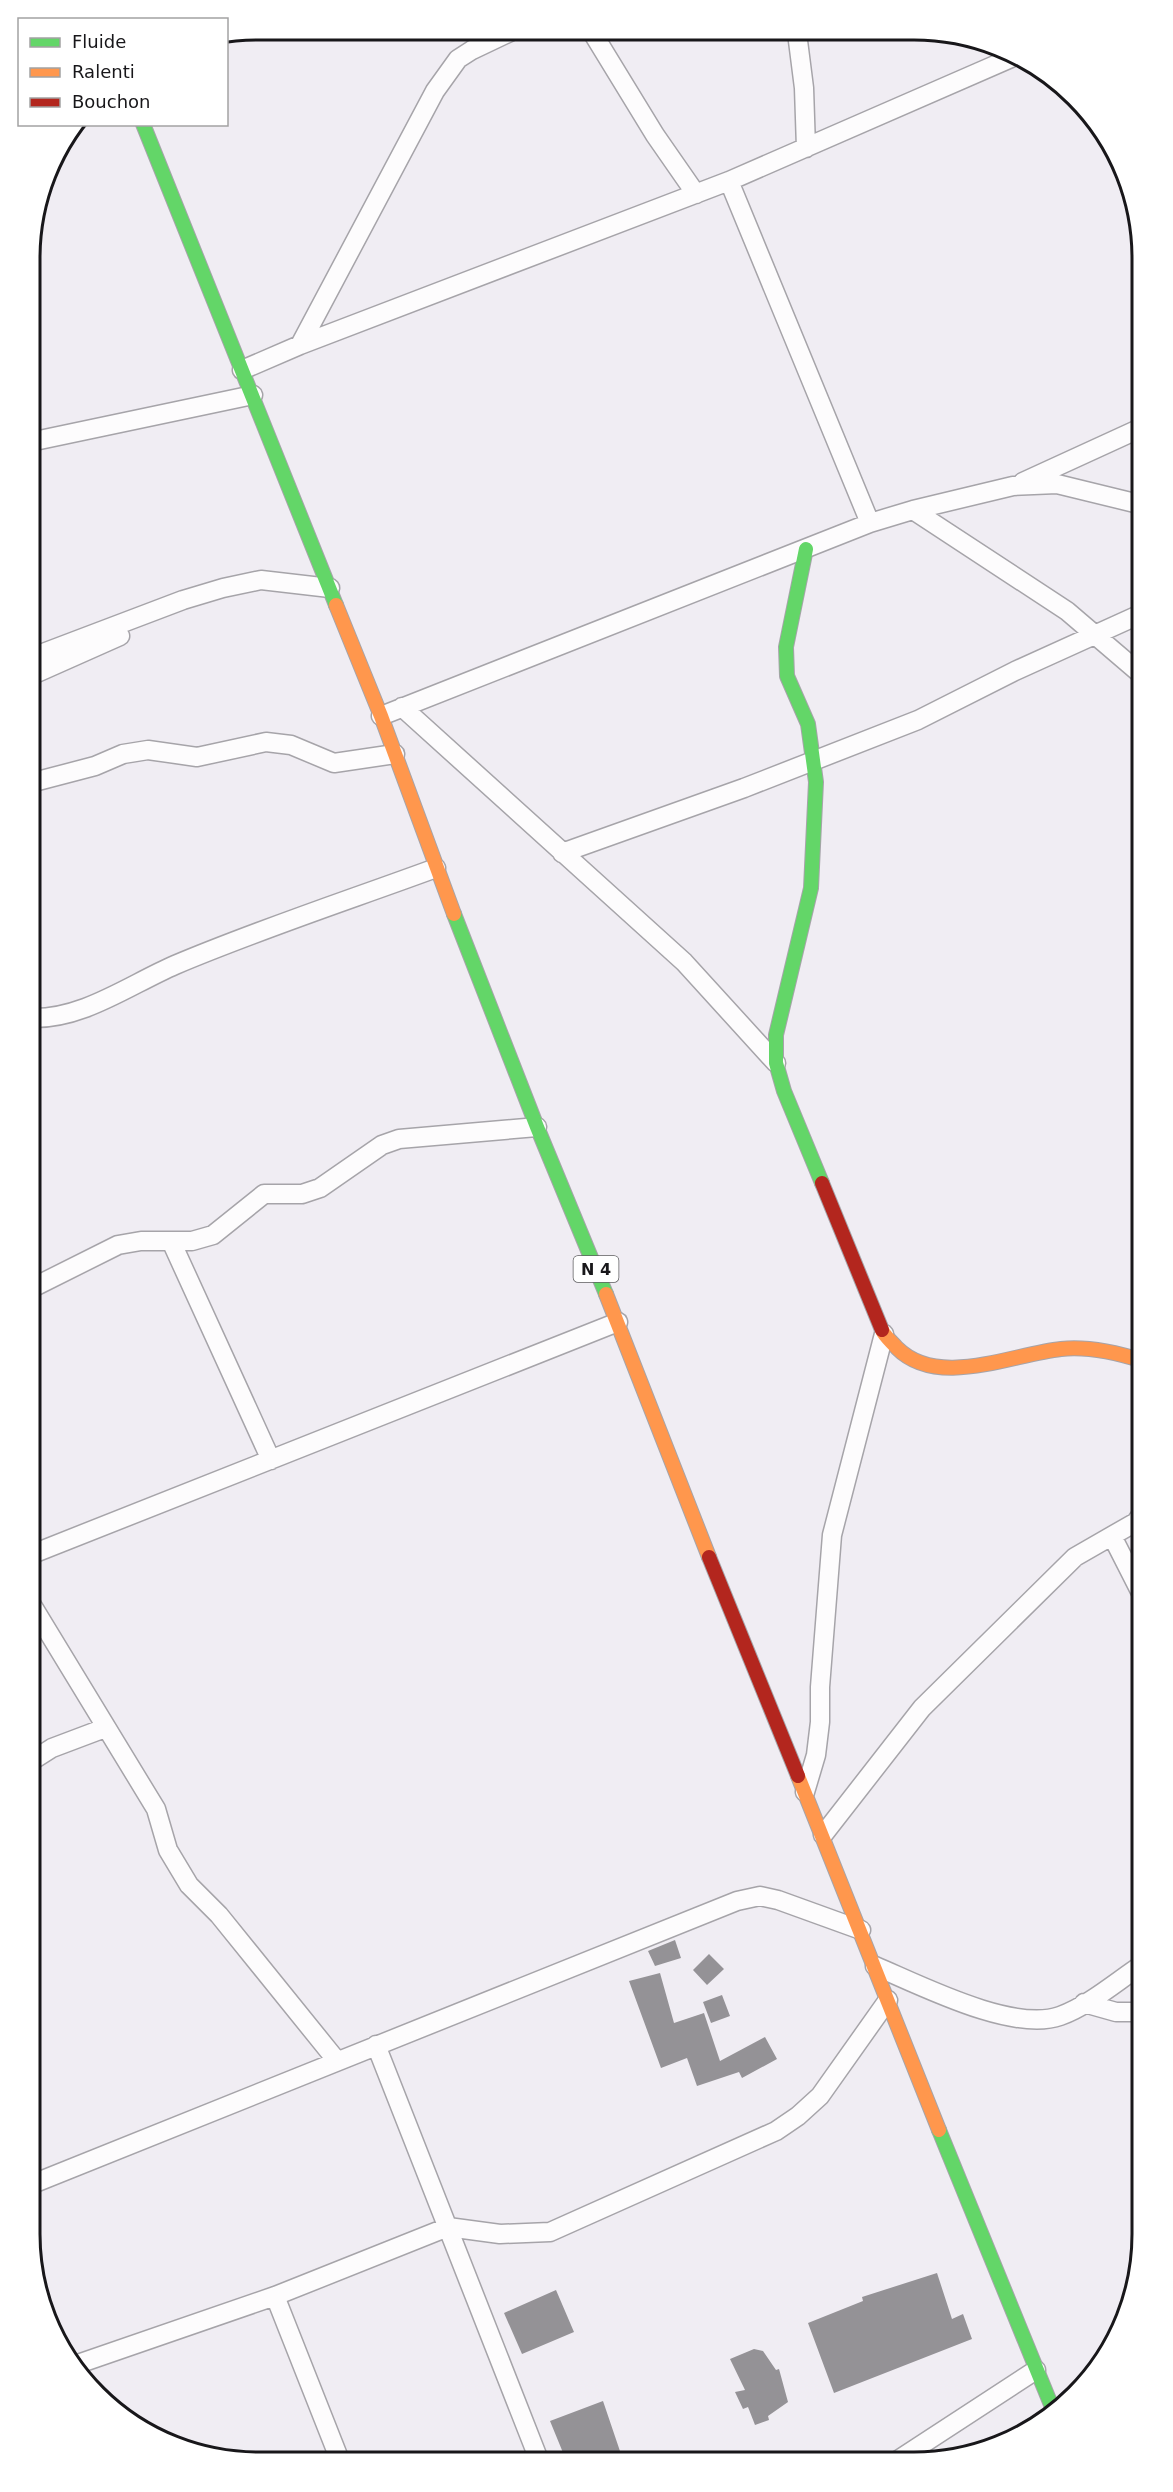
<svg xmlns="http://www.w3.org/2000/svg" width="1173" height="2492" font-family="'DejaVu Sans',sans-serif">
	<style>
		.building { fill: #949296 }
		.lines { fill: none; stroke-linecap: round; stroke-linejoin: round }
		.street-casing { stroke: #a6a4a9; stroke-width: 21 }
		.fast-casing { stroke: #a6a4a9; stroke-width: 16 }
		.slow-casing { stroke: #a6a4a9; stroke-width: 16 }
		.jam-casing { stroke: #a6a4a9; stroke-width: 16 }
		.street { stroke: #fdfcfd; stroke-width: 18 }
		.fast { stroke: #63d668; stroke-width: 14 }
		.slow { stroke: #ff974d; stroke-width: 14 }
		.jam { stroke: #b3261e; stroke-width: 14 }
		.labels { text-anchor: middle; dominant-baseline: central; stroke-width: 6; stroke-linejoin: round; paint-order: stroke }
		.shield { fill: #fff; stroke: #5d5d5f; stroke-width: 1.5 }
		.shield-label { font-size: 16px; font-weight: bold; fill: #18171a }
		.rim { fill: none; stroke: #18171a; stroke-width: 3 }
	</style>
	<rect width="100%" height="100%" fill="#f0edf3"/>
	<path class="building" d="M 675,1940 L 681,1958 L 655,1966 L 648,1951 Z
		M 709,1954 L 724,1969 L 707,1985 L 693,1970 Z
		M 660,1973 L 674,2023 L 704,2013 L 720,2061 L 765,2037 L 777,2059 L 742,2078 L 739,2072 L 697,2086 L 687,2058 L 661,2068 L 629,1981 Z
		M 722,1995 L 730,2016 L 711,2023 L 703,2002 Z
		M 937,2273 L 952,2319 L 963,2314 L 972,2339 L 834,2393 L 808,2323 L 863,2301 L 862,2297 Z
		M 556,2290 L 574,2332 L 522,2354 L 504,2313 Z
		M 754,2349 L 763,2351 L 776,2370 L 779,2369 L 788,2402 L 768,2416 L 769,2420 L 755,2425 L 748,2407 L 743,2409 L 735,2392 L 745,2390 L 730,2359 Z
		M 603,2401 L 623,2460 L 566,2460 L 550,2421 Z"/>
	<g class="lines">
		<defs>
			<path id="street" d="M 592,32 L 655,135 L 696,194
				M 797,33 L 804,88 L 806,148
				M 729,181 L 870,523
				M 300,345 L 435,91 L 458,59 L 472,50 L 510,32
				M 242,370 L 300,345 L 729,181 L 1018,55
				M 30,442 L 253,395
				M 1023,482 L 1143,427
				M 913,510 L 1067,611 L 1143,676
				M 30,658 L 183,600 L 223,588 L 261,580 L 330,588
				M 30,676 L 120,636
				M 402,707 L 684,962 L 776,1063
				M 381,716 L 870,523 L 913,510 L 1013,486 L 1057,484 L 1143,505
				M 30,783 L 95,766 L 123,754 L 148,750 L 197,757 L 266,742 L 291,745 L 334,763 L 395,754
				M 562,853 L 744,788 L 918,720 L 1015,671 L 1143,613
				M 30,1018 C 82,1020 129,985 175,965 C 260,929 349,900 436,868
				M 171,1241 L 271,1460
				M 30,1289 L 118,1245 L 141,1241 L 192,1241 L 213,1235 L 264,1194 L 302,1194 L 320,1188 L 382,1145 L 399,1139 L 537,1127
				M 1112,1536 L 1143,1597
				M 30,1555 L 618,1322
				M 30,1602 L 156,1809 L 168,1850 L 189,1885 L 219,1915 L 337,2061
				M 30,1762 L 52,1748 L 105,1728
				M 805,1792 L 816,1755 L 820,1722 L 820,1687 L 832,1535 L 884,1334
				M 823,1835 L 922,1708 L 1075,1557 L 1136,1522 L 1143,1512
				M 875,1966 C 920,1985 1013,2033 1060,2016 C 1090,2005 1117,1981 1143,1964
				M 1084,2003 L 1116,2012 L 1143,2012
				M 376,2045 L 539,2460
				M 30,2185 L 737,1901 L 760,1896 L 778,1900 L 861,1930
				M 275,2296 L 339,2458
				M 75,2365 L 275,2296 L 448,2227 L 500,2234 L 550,2232 L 776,2131 L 798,2116 L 820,2096 L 888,2000
				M 895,2462 L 1036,2370"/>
			<path id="fast" d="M 143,124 L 336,605
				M 806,549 L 786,647 L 787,676 L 808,724 L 816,782 L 811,888 L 776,1035 L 776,1063 L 784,1091 L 822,1183
				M 454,914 L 537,1127 L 606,1294
				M 939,2130 L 1054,2412"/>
			<path id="slow" d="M 336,605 L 381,716 L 454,914
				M 606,1294 L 709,1557
				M 882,1330 C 885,1337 892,1342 897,1348 C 938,1389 1012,1354 1061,1349 C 1088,1346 1118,1353 1143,1361
				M 798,1776 L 939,2130"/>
			<path id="jam" d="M 822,1183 L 882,1330
				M 709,1557 L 798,1776"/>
		</defs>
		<use href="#street" class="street-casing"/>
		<use href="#fast" class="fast-casing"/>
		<use href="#slow" class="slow-casing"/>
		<use href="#jam" class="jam-casing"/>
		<use href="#street" class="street"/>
		<use href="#fast" class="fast"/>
		<use href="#slow" class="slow"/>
		<use href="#jam" class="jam"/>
	</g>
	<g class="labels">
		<rect class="shield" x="573.5" y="1256" width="45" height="26" rx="4.5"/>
		<g class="shield-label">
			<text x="596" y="1269">N 4</text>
		</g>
	</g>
	<path d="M0 0H1173V2492H0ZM258 40H914A218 218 0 0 1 1132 258V2234A218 218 0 0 1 914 2452H258A218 218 0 0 1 40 2234V258A218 218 0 0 1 258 40Z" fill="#fff" fill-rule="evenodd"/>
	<path class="rim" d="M258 40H914A218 218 0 0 1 1132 258V2234A218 218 0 0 1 914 2452H258A218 218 0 0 1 40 2234V258A218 218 0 0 1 258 40Z"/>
	<rect x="18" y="18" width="210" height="108" fill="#ffffff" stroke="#a3a2a3" stroke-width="1.5"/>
	<rect x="30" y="38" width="30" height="9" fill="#63d668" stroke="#a3a2a3" stroke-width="1.5"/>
	<text x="72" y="48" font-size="18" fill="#18171a">Fluide</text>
	<rect x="30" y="68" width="30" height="9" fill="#ff974d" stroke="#a3a2a3" stroke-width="1.5"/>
	<text x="72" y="78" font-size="18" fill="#18171a">Ralenti</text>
	<rect x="30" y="98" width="30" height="9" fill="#b3261e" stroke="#a3a2a3" stroke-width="1.5"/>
	<text x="72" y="108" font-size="18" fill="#18171a">Bouchon</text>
</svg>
